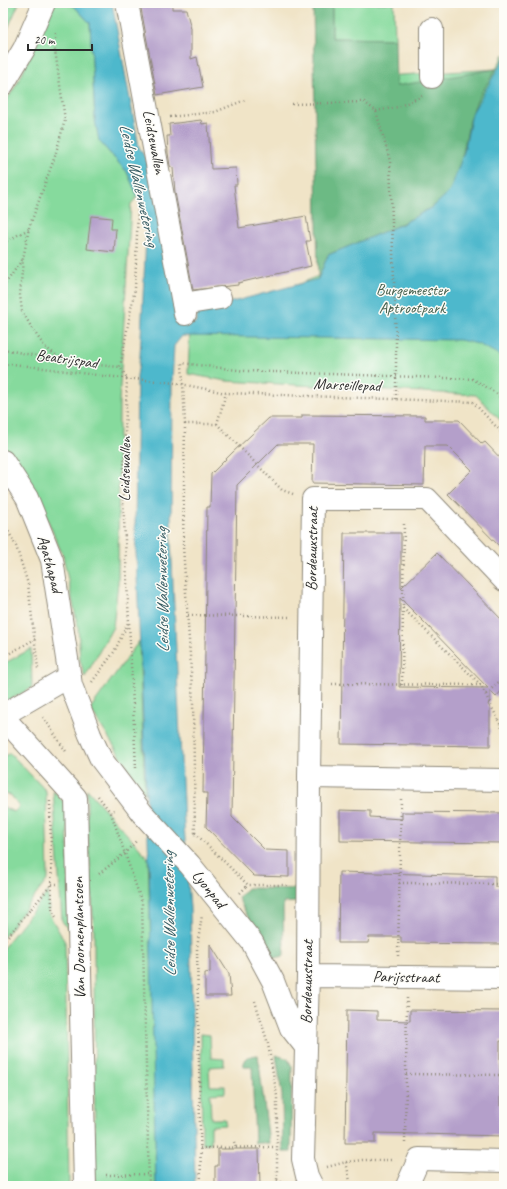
<svg xmlns="http://www.w3.org/2000/svg" width="507" height="1189" font-family="Caveat,sans-serif">
	<style>
		.green { fill: #86da9d; stroke: #588264 }
		.forest { fill: #6cba84; stroke: #4c7258 }
		.water { fill: #4eb8cc; stroke: #3c727c }
		.building { fill: #b49fca; fill-rule: evenodd }
		.lines { fill: none; stroke-linecap: round; stroke-linejoin: round }
		.minor-casing { stroke: #8e8879; stroke-width: 24 }
		.path { stroke: #8e8879; stroke-width: 2.5; stroke-dasharray: 1 3; stroke-linecap: butt }
		.minor { stroke: #fff; stroke-width: 22 }
		.labels { text-anchor: middle; dominant-baseline: central; stroke-width: 3; stroke-linejoin: round; paint-order: stroke }
		.street-label { font-size: 16px; fill: #2b2b2b; stroke: #fdfcf7 }
		.park-label { font-size: 16px; fill: #46604d; stroke: #fdfcf7 }
		.water-label { font-size: 17px; font-style: italic; fill: #375c63; stroke: #fdfcf7 }
	</style>
	<rect width="100%" height="100%" fill="#fdfcf7"/>
	<filter id="ink" filterUnits="userSpaceOnUse"><feTurbulence type="fractalNoise" baseFrequency=".025" numOctaves="2"/><feDisplacementMap in="SourceGraphic" scale="8" xChannelSelector="R" yChannelSelector="G"/><feConvolveMatrix kernelMatrix="1 2 1 2 8 2 1 2 1" color-interpolation-filters="sRGB"/></filter>
	<filter id="wash" filterUnits="userSpaceOnUse"><feTurbulence type="fractalNoise" baseFrequency=".012" numOctaves="4" result="noise"/><feDisplacementMap in="SourceGraphic" scale="16" xChannelSelector="R" yChannelSelector="G"/><feGaussianBlur stdDeviation="0.9" result="paint"/><feColorMatrix in="noise" values="0 0 0 0 0 0 0 0 0 0 0 0 0 0 0 0 0 1.4 0 .05"/><feComposite in="paint" operator="in"/></filter>
	<g filter="url(#wash)">
		<rect width="100%" height="100%" fill="#f0e4c7"/>
		<path class="green" d="M 3,3 L 19,3 L 5,35 L 3,35 Z
			M 55,3 L 69,3 L 74,6 L 90,23 L 95,120 L 107,150 L 127,172 L 138,196 L 131,204 L 119,403 L 118,583 L 113,627 L 85,677 L 80,660 L 78,627 L 63,556 L 36,493 L 3,450 L 3,106 L 17,84 Z
			M 332,3 L 394,3 L 395,39 L 332,38 Z
			M 504,54 L 504,424 L 476,395 L 226,381 L 188,374 L 190,324 L 214,320 L 325,273 L 322,80 L 496,69 Z
			M 139,641 L 145,794 L 90,709 Z
			M 31,649 L 32,688 L 7,701 L 3,693 L 3,664 Z
			M 10,753 L 46,791 L 48,879 L 3,938 L 3,872 L 5,867 L 3,858 L 6,845 L 3,830 L 3,807 L 14,812 L 19,807 L 11,795 L 3,794 L 3,757 Z
			M 87,789 L 148,858 L 155,1060 L 156,1186 L 95,1186 L 94,931 L 87,815 Z
			M 53,790 L 67,806 L 70,932 L 62,921 Z
			M 48,892 L 49,914 L 65,942 L 69,1186 L 3,1186 L 3,948 Z
			M 201,1034 L 210,1035 L 211,1058 L 224,1059 L 224,1066 L 209,1067 L 210,1086 L 225,1086 L 225,1093 L 210,1094 L 211,1119 L 225,1119 L 225,1125 L 211,1126 L 211,1143 L 202,1144 Z"/>
		<path class="forest" d="M 313,3 L 332,3 L 332,38 L 395,39 L 396,86 L 496,69 C 488,83 476,99 472,114 C 464,139 463,167 451,190 C 438,213 354,244 328,255 L 318,279 Z
			M 247,888 L 303,889 L 303,899 L 296,902 L 283,903 L 284,956 L 270,959 L 238,898 Z
			M 258,1055 L 269,1143 L 255,1143 L 252,1067 L 243,1067 C 245,1057 248,1056 258,1055 Z
			M 276,1055 L 288,1059 L 292,1067 L 291,1152 L 283,1152 L 282,1095 Z"/>
		<path class="water" d="M 69,3 L 112,3 L 139,147 L 147,161 L 185,323 L 197,323 L 197,314 L 201,313 L 202,310 L 318,279 L 328,255 L 402,224 L 434,206 L 450,191 L 464,152 L 472,113 L 504,58 L 504,357 L 478,344 L 460,340 L 182,336 L 174,346 L 172,382 L 171,540 L 184,824 L 190,908 L 195,1186 L 156,1186 L 149,864 L 135,529 L 137,376 L 140,356 L 147,218 L 127,172 L 99,141 L 95,120 L 90,23 L 74,6 Z"/>
		<g id="blocks">
			<path class="building" d="M 140,3 L 172,3 L 172,9 L 186,9 L 191,29 L 191,59 L 197,57 L 203,87 L 157,95 Z
				M 201,120 L 202,124 L 208,123 L 211,169 L 236,168 L 237,185 L 234,185 L 239,228 L 306,216 L 310,241 L 306,241 L 311,266 L 238,283 L 238,285 L 193,290 L 175,192 L 173,168 L 170,166 L 168,153 L 167,136 L 170,136 L 169,124 Z
				M 91,216 L 112,218 L 111,229 L 116,229 L 114,252 L 87,249 Z
				M 302,415 L 425,416 L 425,420 L 459,420 L 482,444 L 485,442 L 504,462 L 504,551 L 448,494 L 472,470 L 448,446 L 425,446 L 424,485 L 312,483 L 313,444 L 278,444 L 237,485 L 232,817 L 265,850 L 289,851 L 289,877 L 254,876 L 206,827 L 207,793 L 203,793 L 207,507 L 210,507 L 211,474 L 232,453 L 269,418 L 302,418 Z
				M 344,533 L 401,533 L 401,588 L 437,553 L 504,622 L 504,688 L 496,697 L 490,691 L 490,702 L 488,704 L 490,708 L 490,746 L 341,744 ZM 400,598 L 424,622 L 488,688 L 399,687 Z
				M 340,810 L 370,811 L 370,817 L 402,819 L 402,812 L 504,813 L 504,843 L 340,841 Z
				M 339,872 L 495,876 L 495,887 L 504,887 L 504,944 L 401,943 L 401,937 L 369,937 L 368,943 L 338,943 Z
				M 210,944 L 229,974 L 231,996 L 205,996 L 205,973 L 210,972 Z
				M 347,1010 L 377,1011 L 377,1020 L 410,1021 L 410,1010 L 504,1011 L 504,1041 L 500,1041 L 500,1106 L 504,1106 L 504,1136 L 375,1133 L 375,1143 L 345,1143 Z
				M 218,1149 L 259,1149 L 260,1186 L 215,1186 L 215,1166 L 218,1166 Z"/>
		</g>
	</g>
	<g filter="url(#ink)">
		<use href="#blocks" fill-opacity="0" stroke="#8e8879" stroke-width="1"/>
		<g class="lines">
			<defs>
				<path id="minor" d="M 127,3 L 185,314
					M 432,29 L 432,77
					M 3,84 L 24,49 L 44,3
					M 183,304 L 220,298
					M 3,461 L 27,498 L 52,560 L 71,685 L 90,735 L 101,759 L 142,813 L 190,865 L 252,942 L 273,981 L 291,1028 L 306,1047
					M 3,715 L 70,676
					M 3,717 L 76,798 L 85,1186
					M 309,777 L 504,780
					M 308,976 L 504,978
					M 312,1186 L 307,1176 L 303,1159 L 308,976 L 309,777 L 313,499 L 427,499 L 504,580
					M 407,1186 L 419,1159 L 504,1161"/>
			</defs>
			<use href="#minor" class="minor-casing"/>
			<path class="path" d="M 56,34 L 54,43 L 65,120 L 55,156 L 29,228 L 23,259 L 20,295 L 22,311 L 33,330 L 45,347 L 65,362
				M 292,104 L 364,102 L 376,111 L 390,161 L 396,342 L 396,399
				M 376,111 L 398,107 L 422,96
				M 170,117 L 215,112 L 245,100
				M 3,243 L 29,229
				M 3,287 L 22,260
				M 3,349 L 65,362 L 120,367
				M 3,365 L 13,364 L 104,376 L 176,383 L 226,393 L 473,402 L 504,435
				M 185,424 L 183,546 L 193,702 L 195,836
				M 217,424 L 226,393
				M 293,494 L 282,490 L 217,424 L 185,424 L 182,363 L 246,371 L 473,379 L 496,393 L 504,401
				M 3,521 L 16,546 L 28,584 L 38,669
				M 403,608 L 481,685 L 504,732
				M 188,615 L 291,617
				M 3,657 L 35,639
				M 92,682 L 114,652 L 128,623
				M 332,684 L 481,685
				M 402,685 L 404,521
				M 486,694 L 504,677
				M 43,717 L 67,753
				M 136,768 L 123,498 L 127,378 L 120,367 L 135,288 L 138,207 L 142,202
				M 98,796 L 111,813
				M 50,801 L 52,911 L 56,917
				M 114,810 L 111,813 L 142,903 L 149,1186
				M 195,833 L 248,885 L 287,885
				M 3,839 L 4,845 L 3,849
				M 99,874 L 125,853 L 137,840
				M 399,883 L 504,884
				M 240,893 L 248,885
				M 3,942 L 52,884 L 57,884
				M 398,956 L 401,799
				M 255,1001 L 268,1044 L 277,1096 L 277,1186
				M 406,1074 L 504,1075
				M 234,1142 L 236,1148
				M 405,1143 L 407,998
				M 200,1148 L 276,1147
				M 346,1162 L 362,1160 L 394,1160
				M 327,1167 L 346,1162 L 351,1186
				M 106,1175 L 149,1174
				M 277,1180 L 286,1185
				M 201,1186 L 197,948 L 202,915"/>
			<use href="#minor" class="minor"/>
		</g>
	</g>
	<g class="labels">
		<g class="street-label">
			<text transform="translate(154 142) rotate(79)">Leidsewallen</text>
			<text transform="translate(67 359) rotate(8)">Beatrijspad</text>
			<text transform="translate(347 385) rotate(2)">Marseillepad</text>
			<text transform="translate(125 469) rotate(-89)">Leidsewallen</text>
			<text transform="translate(312 549) rotate(-89)">Bordeauxstraat</text>
			<text transform="translate(50 564) rotate(75)">Agathapad</text>
			<text transform="translate(209 889) rotate(51)">Lyonpad</text>
			<text transform="translate(79 938) rotate(-91)">Van Doornenplantsoen</text>
			<text transform="translate(406 977) rotate(1)">Parijsstraat</text>
			<text transform="translate(307 982) rotate(-89)">Bordeauxstraat</text>
		</g>
		<g class="park-label">
			<text x="412" y="290">Burgemeester<tspan x="412" dy="18">Aptrootpark</tspan></text>
		</g>
		<g class="water-label">
			<text transform="translate(139 185) rotate(77)">Leidse Wallenwetering</text>
			<text transform="translate(162 590) rotate(-91)">Leidse Wallenwetering</text>
			<text transform="translate(169 914) rotate(-91)">Leidse Wallenwetering</text>
		</g>
	</g>
	<rect width="507" height="1189" fill="none" stroke="#fdfcf7" stroke-width="16"/>
	<path d="M28 44v6h64v-6" fill="none" stroke="#2b2b2b" stroke-width="2"/>
	<text x="34" y="44" font-size="12" fill="#2b2b2b" stroke="#fdfcf7" stroke-width="3" paint-order="stroke">20 m</text>
</svg>
